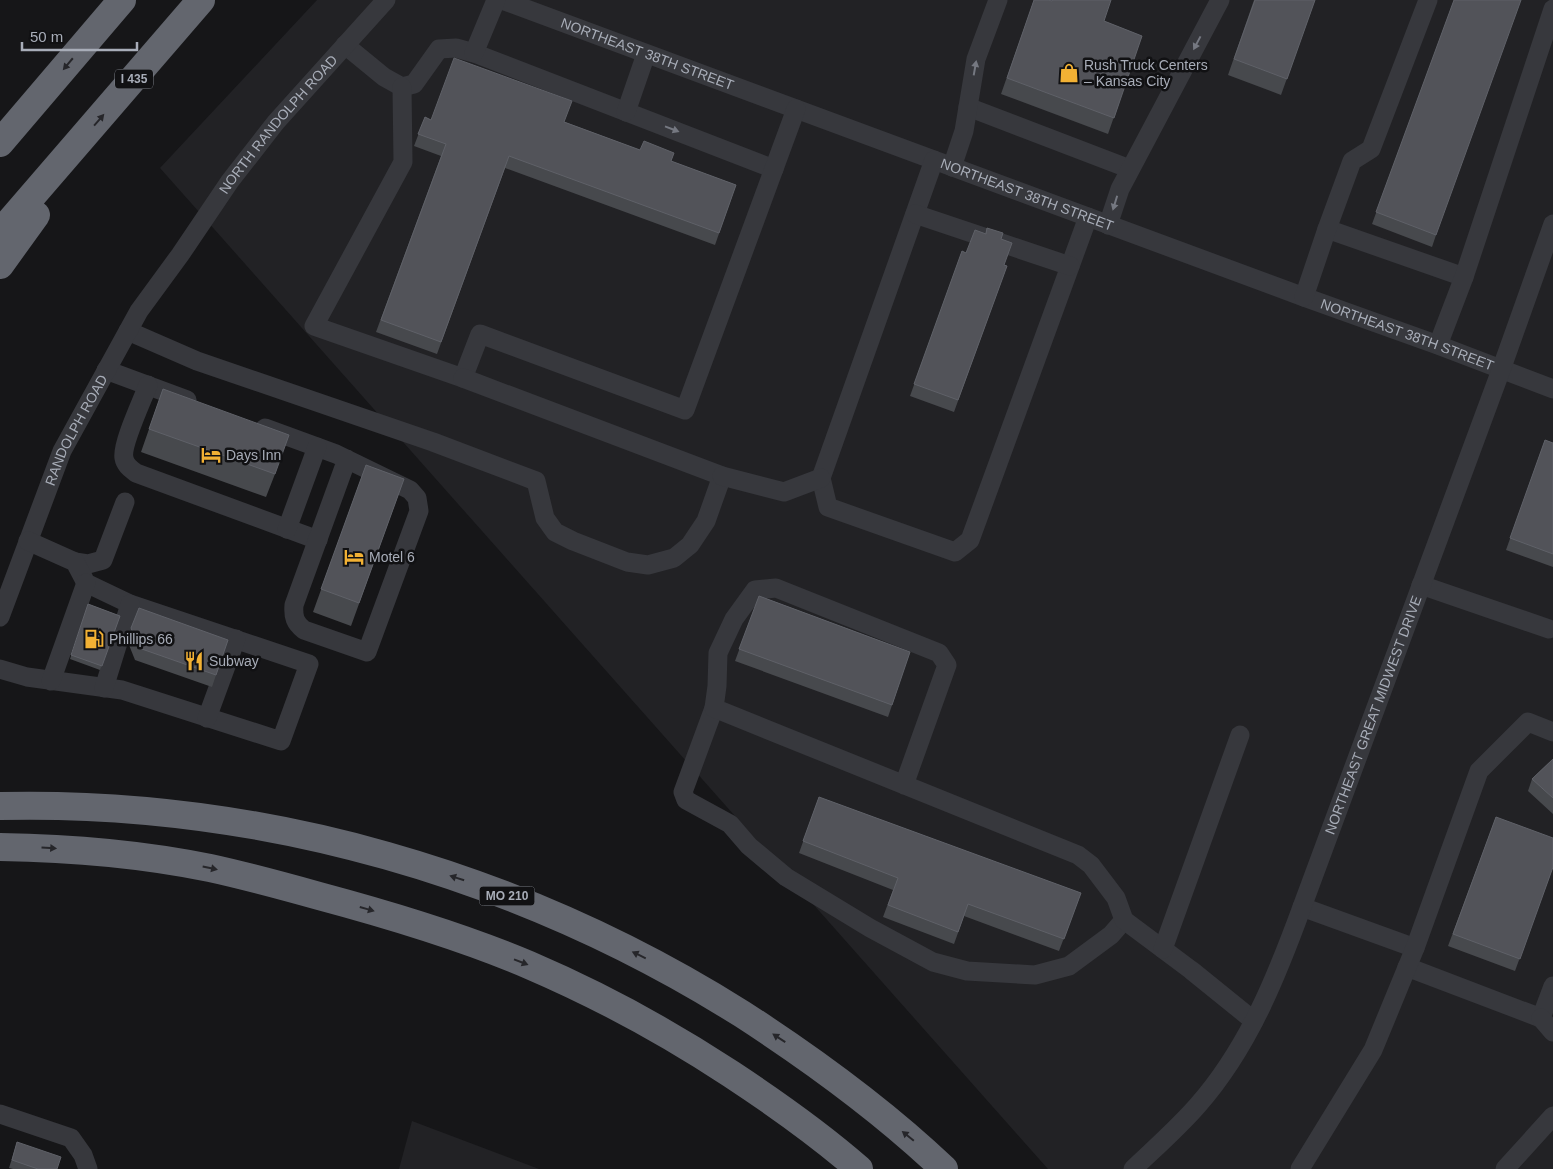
<svg xmlns="http://www.w3.org/2000/svg" width="1553" height="1169" font-family="Arial,sans-serif">
	<style>
		.built { fill: #222225 }
		.lines { fill: none; stroke-linecap: round; stroke-linejoin: round }
		.minor { stroke: #37383d; stroke-width: 19 }
		.highway { stroke: #63666e; stroke-width: 28 }
		.wall { fill: #47494d }
		.building { fill: #525359; stroke: #5f6168 }
		.oneway { fill: #757881 }
		.oneway2 { fill: #26262a }
		.labels { text-anchor: middle; dominant-baseline: central; stroke-width: 5; stroke-linejoin: round; paint-order: stroke }
		.shield { fill: #111113; stroke: #7b7e86; stroke-width: 1 }
		.shield-label { font-size: 12px; font-weight: bold; fill: #a8adb8 }
		.street-label { font-size: 14px; fill: #a8adb8; stroke: #111113 }
		.poi-label { font-size: 14px; fill: #a8adb8; stroke: #111113; text-anchor: start }
	</style>
	<rect width="100%" height="100%" fill="#161618"/>
	<path class="built" d="M 317,0 L 1553,0 L 1553,1169 L 1048,1169 L 160,168 Z
		M 412,1121 L 539,1169 L 399,1169 Z"/>
	<g class="lines">
		<g class="minor">
			<path id="s1" d="M 502,0 L 1304,297 L 1438,345 L 1553,389"/>
			<path d="M 345,45 L 384,77 L 402,87 L 414,84 L 439,49 L 456,48 L 474,53 L 774,169"/>
			<path d="M 474,53 L 496,0"/>
			<path d="M 402,87 L 403,162 L 314,326 L 463,378 L 480,334 L 685,410 L 796,109"/>
			<path d="M 968,107 L 1130,169"/>
			<path d="M 626,112 L 646,54"/>
			<path d="M 934,160 L 821,478 L 828,507 L 955,552 L 970,540 L 1088,217"/>
			<path d="M 952,167 L 964,131 L 976,59 L 998,0"/>
			<path d="M 915,214 L 1070,266"/>
			<path d="M 1108,225 L 1120,189 L 1220,0"/>
			<path d="M 1327,229 L 1464,277"/>
			<path d="M 1304,297 L 1327,229 L 1352,161 L 1371,149 L 1428,0"/>
			<path d="M 128,331 L 197,361 L 433,442 L 536,481 L 545,518 L 555,532 L 573,541 L 627,562 L 648,565 L 674,558 L 690,545 L 706,521 L 722,476 L 463,378"/>
			<path d="M 1438,345 L 1464,277 L 1553,9"/>
			<path d="M 106,370 L 187,400"/>
			<path d="M 148,385 C 143,399 121,445 124,458 C 125,465 131,469 136,473 L 318,540"/>
			<path d="M 265,428 L 336,454 L 410,490 L 417,498 L 419,511 L 367,652 L 304,630 C 295,623 293,617 294,605 L 347,459"/>
			<path d="M 722,476 L 784,492 L 821,478"/>
			<path d="M 287,529 L 317,447"/>
			<path d="M 75,562 L 88,564 L 103,560 L 125,502"/>
			<path d="M 1421,585 L 1549,629"/>
			<path id="s2" d="M 0,617 L 62,451 L 139,311 L 180,255 L 230,181 L 276,122 L 386,0"/>
			<path d="M 0,669 L 27,677 L 122,690 L 281,741 L 309,664 L 130,604 L 86,583 L 75,562 L 28,541"/>
			<path d="M 51,681 L 86,583"/>
			<path d="M 104,688 L 130,604"/>
			<path d="M 714,708 L 683,792 L 686,800 L 730,824 L 749,846 L 786,877 L 870,928 L 933,962 L 967,971 L 1035,975 L 1069,966 L 1111,935 L 1124,920"/>
			<path d="M 207,718 L 236,639"/>
			<path d="M 904,785 L 947,665 L 939,653 L 776,588 L 755,590 L 734,619 L 718,653 L 717,686 L 714,708 L 1078,855 L 1091,865 L 1116,898 L 1124,920 L 1191,970 L 1254,1021"/>
			<path d="M 1302,907 L 1415,948"/>
			<path d="M 1163,949 L 1240,735"/>
			<path d="M 1407,967 L 1541,1018 L 1553,986"/>
			<path d="M 1541,1018 L 1553,1032"/>
			<path d="M 0,1114 L 71,1138 L 83,1155 L 88,1169"/>
			<path id="s3" d="M 1133,1169 C 1155,1148 1178,1128 1198,1105 C 1248,1048 1276,978 1302,907 L 1501,370 L 1553,224"/>
			<path d="M 1300,1169 L 1373,1050 L 1415,948 L 1479,771 L 1528,722 L 1553,732"/>
			<path d="M 1505,1169 L 1553,1116"/>
		</g>
		<path class="highway" d="M 0,143 L 122,0
			M 0,233 L 201,0
			M 0,265 L 36,215
			M 0,806 C 262,800 521,875 742,1014 C 813,1060 882,1110 944,1169
			M 0,847 C 70,848 141,854 210,868 C 247,876 283,886 319,896 C 390,915 461,936 529,965 C 599,995 667,1032 731,1074 C 775,1103 819,1134 859,1169"/>
	</g>
	<path class="wall" d="M 1034,0 L 1104,21 L 1142,36 L 1108,134 L 1001,94 Z
		M 1254,0 L 1315,0 L 1281,95 L 1228,75 Z
		M 1454,0 L 1436,235 L 1432,247 L 1372,224 Z
		M 425,117 L 431,120 L 565,122 L 640,150 L 674,153 L 671,161 L 736,185 L 715,245 L 505,168 L 437,354 L 376,332 L 441,156 L 414,146 Z
		M 987,228 L 1001,239 L 1004,265 L 1007,266 L 954,412 L 910,396 L 962,251 L 966,253 L 985,234 Z
		M 163,389 L 275,474 L 266,497 L 141,452 Z
		M 1545,440 L 1553,443 L 1553,567 L 1506,550 Z
		M 366,465 L 404,479 L 351,626 L 313,612 Z
		M 759,596 L 910,652 L 888,717 L 735,661 Z
		M 88,604 L 120,616 L 100,670 L 70,659 Z
		M 139,608 L 216,675 L 212,687 L 135,660 L 127,640 Z
		M 1553,759 L 1553,814 L 1528,791 L 1532,779 Z
		M 819,797 L 1081,893 L 1059,951 L 964,916 L 954,944 L 883,917 L 893,890 L 799,853 Z
		M 1496,817 L 1553,867 L 1515,971 L 1448,946 Z
		M 17,1142 L 57,1169 L 13,1169 L 9,1168 Z"/>
	<path class="building" d="M 1034,0 L 1048,0 L 1052,1 L 1052,0 L 1111,0 L 1104,21 L 1142,36 L 1114,118 L 1007,78 Z
		M 1255,0 L 1315,0 L 1287,79 L 1234,59 Z
		M 1454,0 L 1521,0 L 1436,235 L 1376,212 Z
		M 454,58 L 572,101 L 564,122 L 640,150 L 644,141 L 674,153 L 671,161 L 736,185 L 719,233 L 509,156 L 441,342 L 381,320 L 446,144 L 418,134 L 425,117 L 431,120 Z
		M 987,228 L 1003,233 L 1001,239 L 1012,243 L 1004,265 L 1007,266 L 958,400 L 914,384 L 962,251 L 966,253 L 975,230 L 986,234 Z
		M 163,389 L 289,435 L 275,474 L 149,429 Z
		M 1545,440 L 1553,443 L 1553,554 L 1510,538 Z
		M 366,465 L 404,479 L 359,603 L 321,589 Z
		M 759,596 L 910,652 L 892,705 L 739,649 Z
		M 88,604 L 120,616 L 102,666 L 71,655 Z
		M 139,608 L 228,640 L 216,675 L 139,648 L 131,628 Z
		M 1553,759 L 1553,798 L 1532,779 Z
		M 819,797 L 1081,893 L 1064,939 L 968,904 L 958,932 L 888,905 L 898,878 L 803,841 Z
		M 1496,817 L 1553,838 L 1553,867 L 1520,959 L 1453,934 Z
		M 17,1142 L 61,1157 L 57,1169 L 38,1169 L 12,1160 Z"/>
	<defs><path id="oneway-solid" d="M-6-.8H1V-3.2L6.5 0L1 3.2V.8H-6Z" transform="scale(1.25)"/></defs>
	<g class="oneway">
		<use href="#oneway-solid" transform="translate(1197 43) rotate(118)"/>
		<use href="#oneway-solid" transform="translate(975 68) rotate(-80)"/>
		<use href="#oneway-solid" transform="translate(672 129) rotate(21)"/>
		<use href="#oneway-solid" transform="translate(1115 203) rotate(107)"/>
	</g>
	<g class="oneway2">
		<use href="#oneway-solid" transform="translate(68 64) rotate(130)"/>
		<use href="#oneway-solid" transform="translate(99 120) rotate(-49)"/>
		<use href="#oneway-solid" transform="translate(49 848) rotate(4)"/>
		<use href="#oneway-solid" transform="translate(210 868) rotate(12)"/>
		<use href="#oneway-solid" transform="translate(457 878) rotate(-162)"/>
		<use href="#oneway-solid" transform="translate(367 909) rotate(16)"/>
		<use href="#oneway-solid" transform="translate(639 955) rotate(-154)"/>
		<use href="#oneway-solid" transform="translate(521 962) rotate(21)"/>
		<use href="#oneway-solid" transform="translate(779 1038) rotate(-147)"/>
		<use href="#oneway-solid" transform="translate(908 1136) rotate(-141)"/>
	</g>
	<defs>
		<symbol id="shop-bare" viewBox="-9 -9 18 18"><path d="M-5-2.5h2.3a2.7 3.5 0 0 1 5.4 0H5L5.5 6h-11ZM-1.5-2.5h3a1.5 2.3 0 0 0-3 0Z" fill="#f2b134" stroke="#111113" stroke-width="2.5" paint-order="stroke"/></symbol>
		<symbol id="hotel-bare" viewBox="-9 -9 18 18"><path d="M-6-4.5h1.5V1H6V5H4.5V3h-9V5H-6ZM-4 0a1.8 1.8 0 1 1 3.6 0ZM.5 0V-2.5h3Q6-2.5 6 0Z" fill="#f2b134" stroke="#111113" stroke-width="2.5" paint-order="stroke"/></symbol>
		<symbol id="fuel-bare" viewBox="-9 -9 18 18"><path d="M-5.5-6h7V0h2V4h1.3V-2.5L3-4.5l.8-.8L6-3V5H2.5V1h-1V6h-7ZM-4.2-4.7v3.2H.2V-4.7Z" fill="#f2b134" stroke="#111113" stroke-width="2.5" paint-order="stroke"/></symbol>
		<symbol id="restaurant-bare" viewBox="-9 -9 18 18"><path d="M-5-6h1v4h1v-4h1v4h1v-4h1v5L-1.5 .5V6h-2V.5L-5-1ZM5-6V6H3V1.5H1.5Q1.5-4 5-6Z" fill="#f2b134" stroke="#111113" stroke-width="2.5" paint-order="stroke"/></symbol>
	</defs>
	<g fill-rule="evenodd">
		<use href="#shop-bare" x="1055" y="59" width="28" height="28"/>
		<use href="#hotel-bare" x="197" y="441" width="28" height="28"/>
		<use href="#hotel-bare" x="340" y="543" width="28" height="28"/>
		<use href="#fuel-bare" x="80" y="625" width="28" height="28"/>
		<use href="#restaurant-bare" x="180" y="647" width="28" height="28"/>
	</g>
	<g class="labels">
		<g class="shield">
			<rect x="115" y="69.5" width="38" height="19" rx="4"/>
			<rect x="479.5" y="886.5" width="55" height="19" rx="4"/>
		</g>
		<g class="shield-label">
			<text x="134" y="79">I 435</text>
			<text x="507" y="896">MO 210</text>
		</g>
		<g class="street-label">
			<text stroke="none"><textPath href="#s1" startOffset="155">NORTHEAST 38TH STREET</textPath></text>
			<text stroke="none"><textPath href="#s2" startOffset="570">NORTH RANDOLPH ROAD</textPath></text>
			<text stroke="none"><textPath href="#s1" startOffset="560">NORTHEAST 38TH STREET</textPath></text>
			<text stroke="none"><textPath href="#s1" startOffset="965">NORTHEAST 38TH STREET</textPath></text>
			<text stroke="none"><textPath href="#s2" startOffset="202">RANDOLPH ROAD</textPath></text>
			<text stroke="none"><textPath href="#s3" startOffset="521">NORTHEAST GREAT MIDWEST DRIVE</textPath></text>
		</g>
		<g class="poi-label">
			<text x="1084" y="65">Rush Truck Centers<tspan x="1084" dy="16">– Kansas City</tspan></text>
			<text x="226" y="455">Days Inn</text>
			<text x="369" y="557">Motel 6</text>
			<text x="109" y="639">Phillips 66</text>
			<text x="209" y="661">Subway</text>
		</g>
	</g>
	<path d="M22 42v8h115v-8" fill="none" stroke="#a8adb8" stroke-width="2.5"/>
	<text x="30" y="42" font-size="15" fill="#a8adb8" stroke="#111113" stroke-width="4" paint-order="stroke">50 m</text>
</svg>
